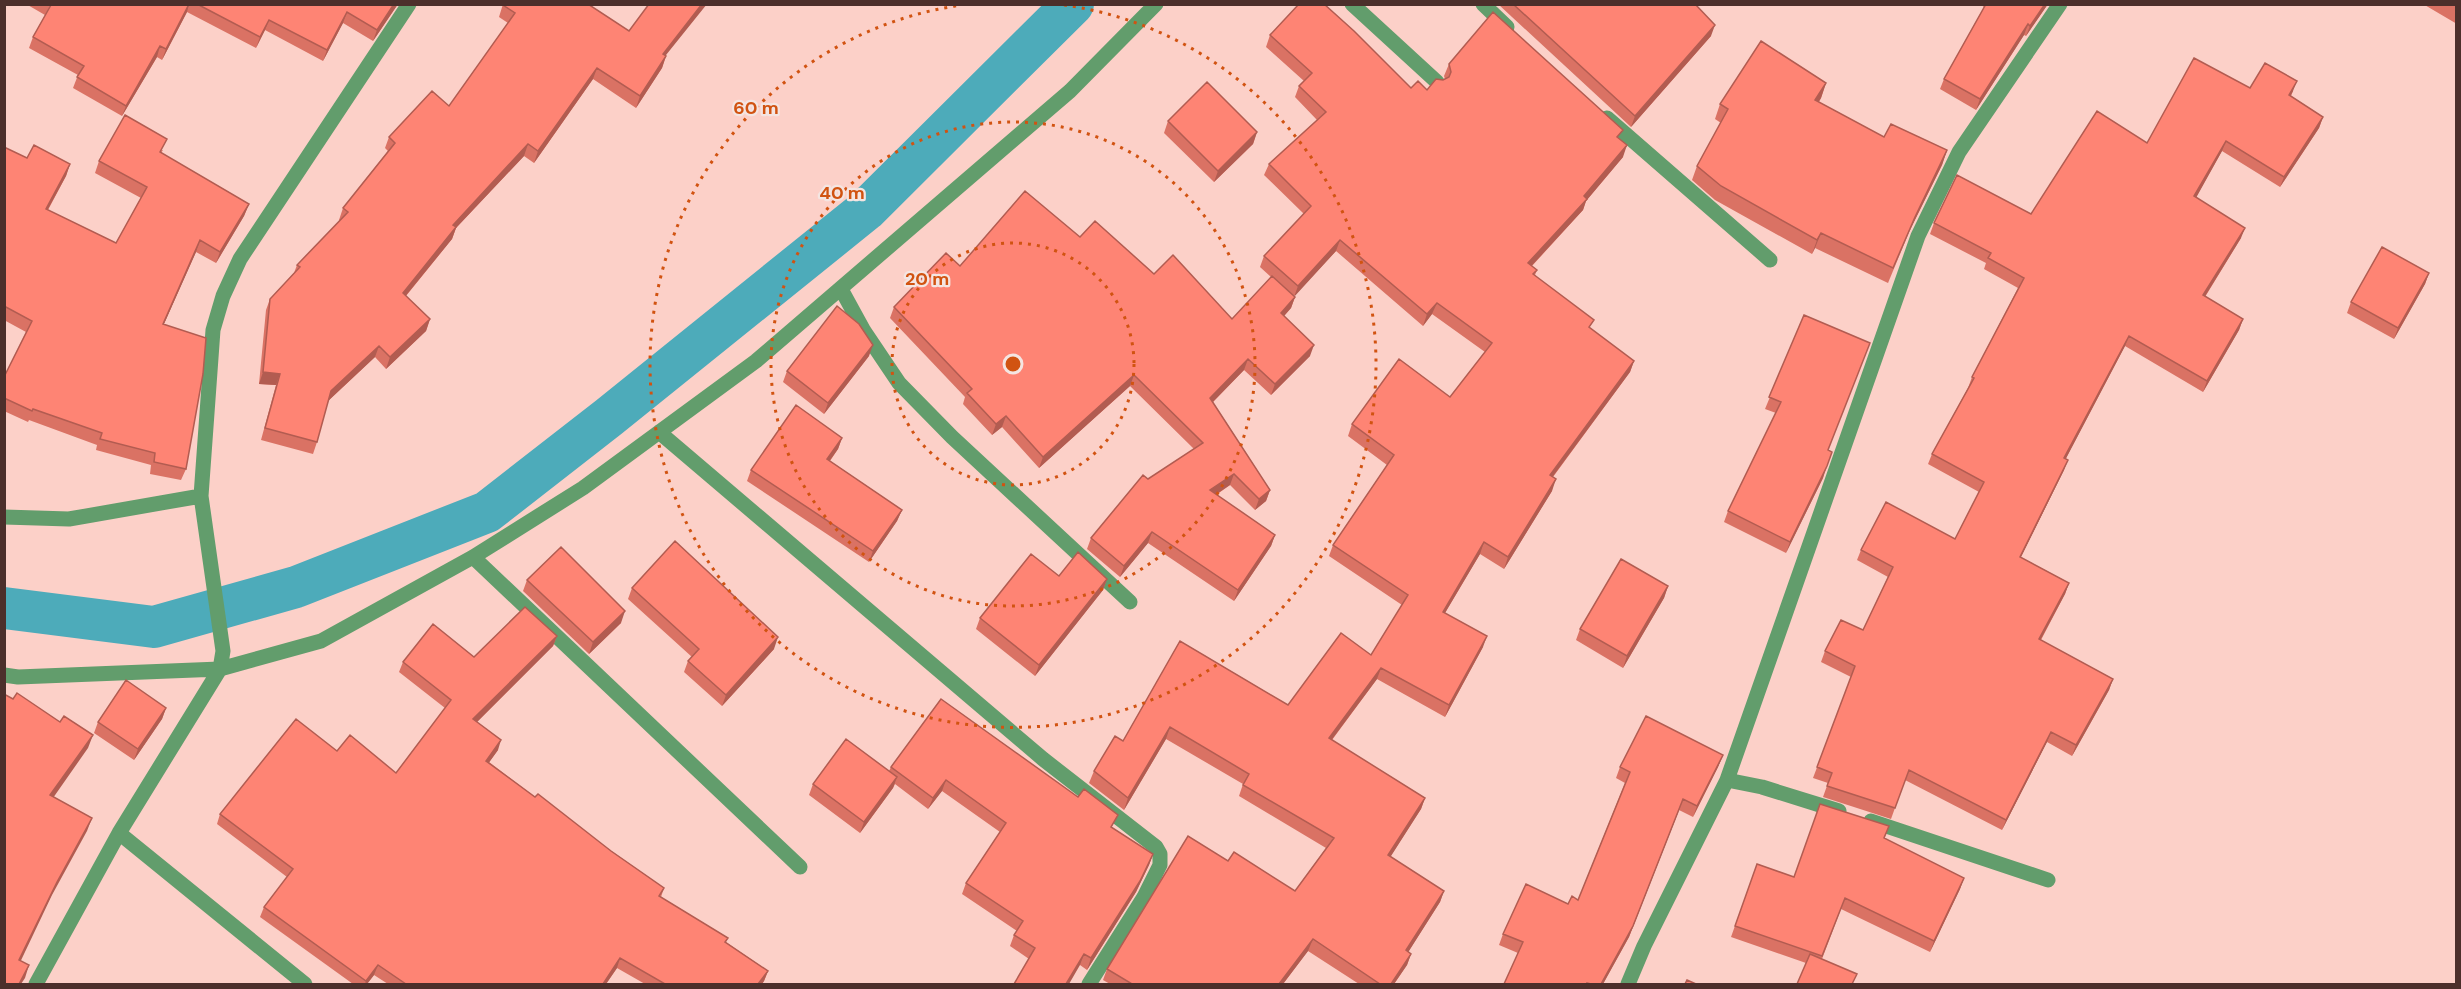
<svg xmlns="http://www.w3.org/2000/svg" width="2461" height="989" font-family="'DM Sans',sans-serif">
	<style>
		.lines { fill: none; stroke-linecap: round; stroke-linejoin: round }
		.canal { stroke: #4dabba; stroke-width: 42 }
		.minor { stroke: #629d6c; stroke-width: 15 }
		.wall { fill: #da7264 }
		.shaded-wall { fill: #b25c51 }
		.building { fill: #fe8474; stroke: #b25c51; stroke-width: 1.5 }
		.ring { fill: none; stroke: #d15311; stroke-width: 3; stroke-dasharray: 3 6 }
		.centre { fill: #d15311; stroke: #f4e5e2; stroke-width: 3 }
		.ring-label { font-size: 18px; text-anchor: middle; font-weight: bold; fill: #d15311; stroke: #f4e5e2; stroke-width: 4.5; stroke-linejoin: round; paint-order: stroke }
	</style>
	<rect width="100%" height="100%" fill="#fcd0c8"/>
	<g class="lines">
		<path class="canal" d="M 4,608 L 154,627 L 296,587 L 487,512 L 609,417 L 866,210 L 1073,4"/>
		<path class="minor" d="M 1352,4 L 1437,82
			M 1483,4 L 1507,27
			M 1607,118 L 1770,260
			M 841,289 L 864,331 L 899,383 L 952,437 L 1130,602
			M 659,432 L 1043,759 L 1156,847 L 1160,854 L 1160,865 L 1144,897 L 1089,984
			M 4,517 L 69,519 L 201,496
			M 473,557 L 800,867
			M 4,675 L 18,677 L 220,669 L 321,641 L 473,557 L 583,488 L 756,361 L 1070,91 L 1156,4
			M 1727,780 L 1762,787 L 1839,811
			M 1871,821 L 2048,880
			M 119,833 L 305,984
			M 36,984 L 119,833 L 220,669 L 223,651 L 201,496 L 213,330 L 223,296 L 240,259 L 409,4
			M 1628,984 L 1644,946 L 1727,780 L 1918,236 L 1959,152 L 2060,4"/>
	</g>
	<path class="wall" d="M 26,4 L 398,4 L 373,41 L 343,23 L 323,61 L 265,30 L 256,48 L 187,12 L 162,60 L 157,57 L 122,116 L 73,88 L 78,75 L 29,48 L 33,37 L 45,15 Z
		M 503,4 L 666,56 L 662,68 L 636,108 L 593,79 L 534,163 L 524,156 L 456,228 L 452,239 L 406,296 L 430,319 L 426,331 L 386,369 L 375,357 L 328,401 L 317,442 L 313,454 L 261,440 L 276,385 L 259,384 L 266,310 L 270,299 L 294,273 L 297,265 L 340,221 L 339,220 L 343,208 L 388,151 L 385,148 L 389,137 L 449,106 L 508,23 L 499,17 Z
		M 1498,4 L 1695,4 L 1711,36 L 1631,127 Z
		M 1980,4 L 2048,4 L 2026,36 L 2024,35 L 1976,110 L 1940,89 L 1944,79 L 1984,7 Z
		M 2423,4 L 2457,4 L 2457,24 Z
		M 1270,35 L 1411,88 L 1427,90 L 1443,80 L 1445,79 L 1444,76 L 1449,64 L 1620,139 L 1623,157 L 1586,201 L 1583,210 L 1532,266 L 1537,270 L 1535,275 L 1591,329 L 1634,361 L 1630,372 L 1553,477 L 1552,491 L 1504,569 L 1480,554 L 1445,613 L 1483,647 L 1445,717 L 1377,679 L 1332,740 L 1425,798 L 1421,809 L 1390,857 L 1444,891 L 1440,902 L 1408,952 L 1411,954 L 1407,965 L 1394,984 L 1359,984 L 1308,951 L 1283,984 L 1110,984 L 1103,980 L 1107,969 L 1228,861 L 1295,891 L 1326,848 L 1239,796 L 1243,784 L 1166,739 L 1124,810 L 1089,783 L 1094,771 L 1123,741 L 1180,641 L 1288,705 L 1371,655 L 1402,605 L 1329,556 L 1333,545 L 1387,465 L 1348,436 L 1352,424 L 1450,397 L 1485,352 L 1432,314 L 1423,326 L 1336,251 L 1294,296 L 1295,297 L 1291,308 L 1284,316 L 1310,356 L 1271,395 L 1244,370 L 1213,402 L 1270,490 L 1266,501 L 1255,510 L 1230,485 L 1216,495 L 1275,535 L 1271,546 L 1234,601 L 1148,543 L 1120,577 L 1087,549 L 1091,538 L 1148,479 L 1194,449 L 1130,386 L 1039,468 L 1002,427 L 992,435 L 963,404 L 965,397 L 890,318 L 894,307 L 960,266 L 1080,237 L 1154,274 L 1232,319 L 1271,277 L 1260,267 L 1264,256 L 1304,214 L 1264,175 L 1269,164 L 1317,120 L 1295,97 L 1299,86 L 1304,81 L 1266,47 Z
		M 1826,83 L 1821,98 L 1819,102 L 1884,137 L 1947,150 L 1942,165 L 1909,232 L 1888,283 L 1815,248 L 1812,254 L 1715,200 L 1692,180 L 1697,166 L 1721,123 L 1715,119 L 1720,104 Z
		M 2250,88 L 2293,91 L 2291,96 L 2323,117 L 2319,128 L 2280,187 L 2222,151 L 2196,197 L 2241,238 L 2205,297 L 2243,319 L 2239,330 L 2203,392 L 2125,346 L 2066,458 L 2064,470 L 2021,557 L 2069,583 L 2065,594 L 2041,640 L 2113,679 L 2109,690 L 2072,756 L 2047,742 L 2002,830 L 1905,780 L 1891,819 L 1823,797 L 1828,783 L 1813,778 L 1851,677 L 1821,662 L 1825,651 L 1863,630 L 1888,577 L 1857,560 L 1861,550 L 1955,539 L 1979,492 L 1928,464 L 1932,454 L 1968,388 L 1972,377 L 2018,288 L 1984,269 L 1986,263 L 1930,234 L 1934,223 L 2031,214 L 2147,143 Z
		M 1168,121 L 1257,132 L 1253,144 L 1214,182 L 1164,133 Z
		M 4,147 L 27,158 L 70,164 L 66,176 L 48,210 L 116,243 L 141,198 L 95,173 L 99,161 L 163,150 L 161,153 L 249,204 L 244,216 L 216,263 L 196,252 L 164,324 L 186,469 L 181,480 L 150,474 L 151,465 L 96,450 L 97,445 L 29,420 L 28,422 L 4,411 L 4,377 L 26,332 L 4,320 Z
		M 2429,273 L 2425,284 L 2394,339 L 2347,313 L 2351,302 Z
		M 1804,315 L 1828,450 L 1823,478 L 1786,553 L 1724,522 L 1728,511 L 1776,413 L 1765,409 Z
		M 869,356 L 824,414 L 783,382 L 787,371 Z
		M 842,438 L 838,449 L 830,461 L 902,510 L 897,521 L 869,562 L 747,481 L 751,470 Z
		M 1107,579 L 1103,590 L 1035,676 L 976,629 L 980,618 Z
		M 527,580 L 621,623 L 589,654 L 523,591 Z
		M 1668,586 L 1664,598 L 1623,668 L 1576,640 L 1580,629 Z
		M 632,588 L 774,649 L 722,706 L 684,672 L 688,661 L 692,657 L 628,599 Z
		M 557,636 L 553,646 L 477,722 L 498,750 L 489,762 L 535,797 L 664,888 L 661,897 L 728,938 L 726,942 L 768,971 L 764,981 L 762,984 L 645,984 L 617,968 L 606,984 L 388,984 L 374,975 L 367,984 L 353,984 L 260,917 L 264,907 L 287,877 L 217,824 L 220,814 L 337,751 L 396,773 L 445,708 L 399,672 L 403,662 L 474,657 Z
		M 941,699 L 1113,828 L 1153,854 L 1149,865 L 1136,892 L 1087,970 L 1080,965 L 1029,959 L 1010,946 L 1014,935 L 1017,931 L 962,894 L 966,883 L 1000,832 L 942,791 L 928,809 L 895,784 L 893,788 L 860,833 L 809,795 L 813,784 L 889,771 L 891,767 Z
		M 166,708 L 162,719 L 134,760 L 94,733 L 98,722 Z
		M 1723,755 L 1718,767 L 1693,817 L 1679,810 L 1629,937 L 1603,984 L 1504,984 L 1518,953 L 1499,945 L 1503,934 L 1568,904 L 1578,900 L 1625,783 L 1616,778 L 1620,767 Z
		M 1884,838 L 1964,878 L 1960,889 L 1930,952 L 1841,909 L 1822,959 L 1806,963 L 1731,937 L 1757,864 L 1794,877 Z"/>
	<path class="shaded-wall" d="M 189,4 L 187,12 L 162,60 L 166,49 Z
		M 394,4 L 398,4 L 373,41 L 377,30 Z
		M 702,4 L 707,4 L 658,65 L 663,54 Z
		M 2045,4 L 2048,4 L 2026,36 L 2030,26 Z
		M 347,12 L 343,23 L 323,61 L 327,50 Z
		M 269,20 L 265,30 L 256,48 L 260,37 Z
		M 2028,24 L 2024,35 L 1976,110 L 1980,99 Z
		M 1715,25 L 1711,36 L 1631,127 L 1635,116 Z
		M 160,46 L 157,57 L 122,116 L 126,106 Z
		M 666,56 L 662,68 L 636,108 L 640,96 Z
		M 597,68 L 593,79 L 534,163 L 538,151 Z
		M 2297,81 L 2293,91 L 2285,106 L 2289,95 Z
		M 1826,83 L 1821,98 L 1810,115 L 1815,100 Z
		M 2323,117 L 2319,128 L 2280,187 L 2284,177 Z
		M 1257,132 L 1253,144 L 1214,182 L 1218,171 Z
		M 2226,141 L 2222,151 L 2191,207 L 2194,196 Z
		M 528,144 L 524,156 L 456,228 L 452,239 L 399,304 L 403,293 L 453,225 Z
		M 1627,145 L 1623,157 L 1586,201 L 1583,210 L 1524,274 L 1528,263 Z
		M 1947,150 L 1942,165 L 1909,232 L 1888,283 L 1915,217 Z
		M 70,164 L 66,176 L 42,220 L 46,209 Z
		M 249,204 L 244,216 L 216,263 L 220,252 Z
		M 2245,228 L 2241,238 L 2199,306 L 2203,295 Z
		M 1821,233 L 1815,248 L 1812,254 L 1817,240 Z
		M 200,240 L 196,252 L 159,335 L 163,324 Z
		M 1340,240 L 1336,251 L 1294,297 L 1298,286 Z
		M 2429,273 L 2425,284 L 2394,339 L 2398,328 Z
		M 1295,297 L 1291,308 L 1277,324 L 1281,313 Z
		M 1437,303 L 1432,314 L 1423,326 L 1427,314 Z
		M 430,319 L 426,331 L 386,369 L 390,357 Z
		M 2243,319 L 2239,330 L 2203,392 L 2207,381 Z
		M 2129,336 L 2125,346 L 2061,468 L 2064,458 Z
		M 873,345 L 869,356 L 824,414 L 828,403 Z
		M 1314,345 L 1310,356 L 1271,395 L 1275,384 Z
		M 379,346 L 375,357 L 327,402 L 331,391 Z
		M 1248,359 L 1244,370 L 1206,409 L 1210,398 Z
		M 1634,361 L 1630,372 L 1545,487 L 1550,475 Z
		M 263,372 L 280,374 L 276,385 L 259,384 Z
		M 1134,375 L 1130,386 L 1039,468 L 1043,457 Z
		M 1006,416 L 1002,427 L 992,435 L 996,424 Z
		M 842,438 L 838,449 L 823,470 L 827,459 Z
		M 2068,460 L 2064,470 L 2016,567 L 2020,557 Z
		M 1827,466 L 1823,478 L 1786,553 L 1790,542 Z
		M 1234,474 L 1230,485 L 1206,501 L 1210,490 Z
		M 1556,479 L 1552,491 L 1504,569 L 1508,557 Z
		M 1270,490 L 1266,501 L 1255,510 L 1259,499 Z
		M 902,510 L 897,521 L 869,562 L 873,551 Z
		M 1152,532 L 1148,543 L 1120,577 L 1124,566 Z
		M 1275,535 L 1271,546 L 1234,601 L 1238,590 Z
		M 1484,542 L 1480,554 L 1439,623 L 1443,612 Z
		M 1107,579 L 1103,590 L 1035,676 L 1039,665 Z
		M 2069,583 L 2065,594 L 2035,650 L 2039,639 Z
		M 1668,586 L 1664,598 L 1623,668 L 1627,656 Z
		M 625,611 L 621,623 L 589,654 L 593,642 Z
		M 557,636 L 553,646 L 470,729 L 473,719 Z
		M 1487,636 L 1483,647 L 1445,717 L 1449,705 Z
		M 778,637 L 774,649 L 722,706 L 726,695 Z
		M 1381,668 L 1377,679 L 1324,750 L 1329,738 Z
		M 2113,679 L 2109,690 L 2072,756 L 2076,745 Z
		M 166,708 L 162,719 L 134,760 L 138,749 Z
		M 1170,727 L 1166,739 L 1124,810 L 1128,798 Z
		M 2051,732 L 2047,742 L 2002,830 L 2006,820 Z
		M 93,735 L 88,748 L 46,808 L 50,795 Z
		M 501,740 L 498,750 L 483,771 L 486,761 Z
		M 1723,755 L 1718,767 L 1693,817 L 1697,806 Z
		M 897,777 L 893,788 L 860,833 L 864,822 Z
		M 946,780 L 942,791 L 928,809 L 933,798 Z
		M 1425,798 L 1421,809 L 1384,867 L 1388,855 Z
		M 1679,810 L 1629,937 L 1603,984 L 1601,984 Z
		M 92,818 L 87,831 L 52,895 L 15,973 L 19,960 L 57,882 Z
		M 1153,854 L 1149,865 L 1136,892 L 1087,970 L 1091,958 Z
		M 1964,878 L 1960,889 L 1930,952 L 1934,941 Z
		M 1444,891 L 1440,902 L 1402,962 L 1406,950 Z
		M 1313,939 L 1308,951 L 1283,984 L 1279,984 Z
		M 1084,954 L 1080,965 L 1069,984 L 1066,984 Z
		M 1411,954 L 1407,965 L 1394,984 L 1391,984 Z
		M 620,958 L 617,968 L 606,984 L 603,984 Z
		M 29,965 L 25,978 L 21,984 L 19,984 Z
		M 378,965 L 374,975 L 367,984 L 365,984 L 366,981 Z
		M 768,971 L 764,981 L 762,984 L 758,984 Z"/>
	<path class="building" d="M 50,4 L 189,4 L 166,49 L 160,46 L 126,106 L 77,77 L 84,66 L 33,37 L 51,5 Z
		M 197,4 L 394,4 L 377,30 L 347,12 L 327,50 L 269,20 L 260,37 Z
		M 503,4 L 588,4 L 629,31 L 649,4 L 702,4 L 663,54 L 666,56 L 640,96 L 597,68 L 538,151 L 528,144 L 453,225 L 456,227 L 403,293 L 430,319 L 390,357 L 379,346 L 331,391 L 317,442 L 265,428 L 280,374 L 263,372 L 270,299 L 300,267 L 297,265 L 348,212 L 343,208 L 395,143 L 389,137 L 432,91 L 449,106 L 515,13 L 503,5 Z
		M 1299,4 L 1324,4 L 1354,31 L 1411,88 L 1418,81 L 1427,90 L 1436,79 L 1443,80 L 1449,77 L 1451,72 L 1449,64 L 1493,12 L 1623,130 L 1617,137 L 1627,145 L 1584,196 L 1587,199 L 1528,263 L 1537,270 L 1533,274 L 1594,320 L 1589,327 L 1634,361 L 1550,475 L 1556,479 L 1508,557 L 1484,542 L 1443,612 L 1487,636 L 1449,705 L 1381,668 L 1329,738 L 1425,798 L 1388,855 L 1444,891 L 1406,950 L 1411,954 L 1391,984 L 1380,984 L 1313,939 L 1279,984 L 1132,984 L 1107,969 L 1188,836 L 1228,861 L 1234,852 L 1295,891 L 1334,838 L 1243,785 L 1249,774 L 1170,727 L 1128,798 L 1094,771 L 1115,736 L 1123,741 L 1180,641 L 1288,705 L 1341,633 L 1371,655 L 1408,595 L 1333,545 L 1394,455 L 1352,424 L 1399,359 L 1450,397 L 1492,343 L 1437,303 L 1427,314 L 1340,240 L 1298,286 L 1264,256 L 1311,206 L 1269,164 L 1326,112 L 1299,86 L 1312,73 L 1270,35 Z
		M 1513,4 L 1695,4 L 1715,25 L 1635,116 Z
		M 1986,4 L 2045,4 L 2030,26 L 2028,24 L 1980,99 L 1944,79 Z
		M 1761,41 L 1826,83 L 1815,100 L 1884,137 L 1891,124 L 1947,150 L 1915,217 L 1893,268 L 1821,233 L 1817,240 L 1721,186 L 1697,166 L 1728,109 L 1720,104 Z
		M 2194,58 L 2250,88 L 2265,63 L 2297,81 L 2289,95 L 2323,117 L 2284,177 L 2226,141 L 2194,196 L 2245,228 L 2203,295 L 2243,319 L 2207,381 L 2129,336 L 2064,458 L 2068,460 L 2020,557 L 2069,583 L 2039,639 L 2113,679 L 2076,745 L 2051,732 L 2006,820 L 1909,770 L 1895,808 L 1827,786 L 1832,773 L 1817,767 L 1855,666 L 1825,651 L 1841,620 L 1863,630 L 1893,567 L 1861,550 L 1886,502 L 1955,539 L 1984,482 L 1932,454 L 1974,378 L 1972,377 L 2024,278 L 1988,258 L 1991,253 L 1934,223 L 1957,175 L 2031,214 L 2097,111 L 2147,143 Z
		M 1207,82 L 1257,132 L 1218,171 L 1168,121 Z
		M 125,115 L 167,139 L 160,152 L 249,204 L 220,252 L 200,240 L 163,324 L 206,338 L 203,374 L 186,469 L 154,462 L 155,453 L 100,439 L 102,433 L 33,409 L 32,411 L 4,398 L 4,377 L 32,321 L 4,306 L 4,147 L 27,158 L 34,145 L 70,164 L 46,209 L 116,243 L 147,187 L 99,161 Z
		M 1025,191 L 1080,237 L 1095,221 L 1154,274 L 1173,255 L 1232,319 L 1272,276 L 1295,297 L 1281,313 L 1314,345 L 1275,384 L 1248,359 L 1210,398 L 1270,490 L 1259,499 L 1234,474 L 1210,490 L 1275,535 L 1238,590 L 1152,532 L 1124,566 L 1091,538 L 1143,475 L 1148,479 L 1203,443 L 1134,375 L 1043,457 L 1006,416 L 996,424 L 967,393 L 972,389 L 894,307 L 946,253 L 960,266 Z
		M 2382,247 L 2429,273 L 2398,328 L 2351,302 Z
		M 837,306 L 859,324 L 873,345 L 828,403 L 787,371 Z
		M 1804,315 L 1870,343 L 1828,450 L 1832,452 L 1827,466 L 1790,542 L 1728,511 L 1781,402 L 1769,397 Z
		M 796,405 L 842,438 L 827,459 L 902,510 L 873,551 L 751,470 Z
		M 675,541 L 778,637 L 726,695 L 688,661 L 699,649 L 632,588 Z
		M 561,547 L 625,611 L 593,642 L 527,580 Z
		M 1078,552 L 1107,579 L 1039,665 L 980,618 L 1031,554 L 1059,576 Z
		M 1621,559 L 1668,586 L 1627,656 L 1580,629 Z
		M 525,607 L 557,636 L 473,719 L 501,740 L 486,761 L 535,797 L 538,794 L 611,851 L 664,888 L 659,896 L 728,938 L 725,942 L 768,971 L 758,984 L 665,984 L 620,958 L 603,984 L 406,984 L 378,965 L 366,981 L 264,907 L 293,869 L 220,814 L 296,719 L 337,751 L 350,735 L 396,773 L 451,700 L 403,662 L 433,624 L 474,657 Z
		M 126,680 L 166,708 L 138,749 L 98,722 Z
		M 17,693 L 60,722 L 64,716 L 93,735 L 50,795 L 92,818 L 57,882 L 19,960 L 29,965 L 19,984 L 4,984 L 4,694 L 13,699 Z
		M 941,699 L 1078,797 L 1084,789 L 1118,815 L 1111,827 L 1153,854 L 1140,881 L 1091,958 L 1084,954 L 1066,984 L 1014,984 L 1035,948 L 1014,935 L 1023,921 L 966,883 L 1006,823 L 946,780 L 933,798 L 891,767 Z
		M 1646,716 L 1723,755 L 1697,806 L 1683,799 L 1633,926 L 1601,984 L 1591,984 L 1587,983 L 1587,984 L 1504,984 L 1523,942 L 1503,934 L 1526,884 L 1568,904 L 1572,896 L 1578,900 L 1630,772 L 1620,767 Z
		M 846,739 L 897,777 L 864,822 L 813,784 Z
		M 1820,804 L 1889,826 L 1884,838 L 1964,878 L 1934,941 L 1845,898 L 1822,956 L 1735,926 L 1757,864 L 1794,877 Z
		M 1810,954 L 1857,974 L 1852,984 L 1797,984 Z
		M 1687,980 L 1696,984 L 1685,984 Z"/>
	<g class="ring">
		<circle cx="1013" cy="364" r="121"/>
		<circle cx="1013" cy="364" r="242"/>
		<path d="M1064 5A363 363 0 1 1 962 5"/>
	</g>
	<circle cx="1013" cy="364" r="9" class="centre"/>
	<g class="ring-label">
		<text x="756" y="114">60 m</text>
		<text x="842" y="199">40 m</text>
		<text x="927" y="285">20 m</text>
	</g>
	<rect width="2461" height="989" fill="none" stroke="#4c2f2b" stroke-width="12"/>
</svg>
